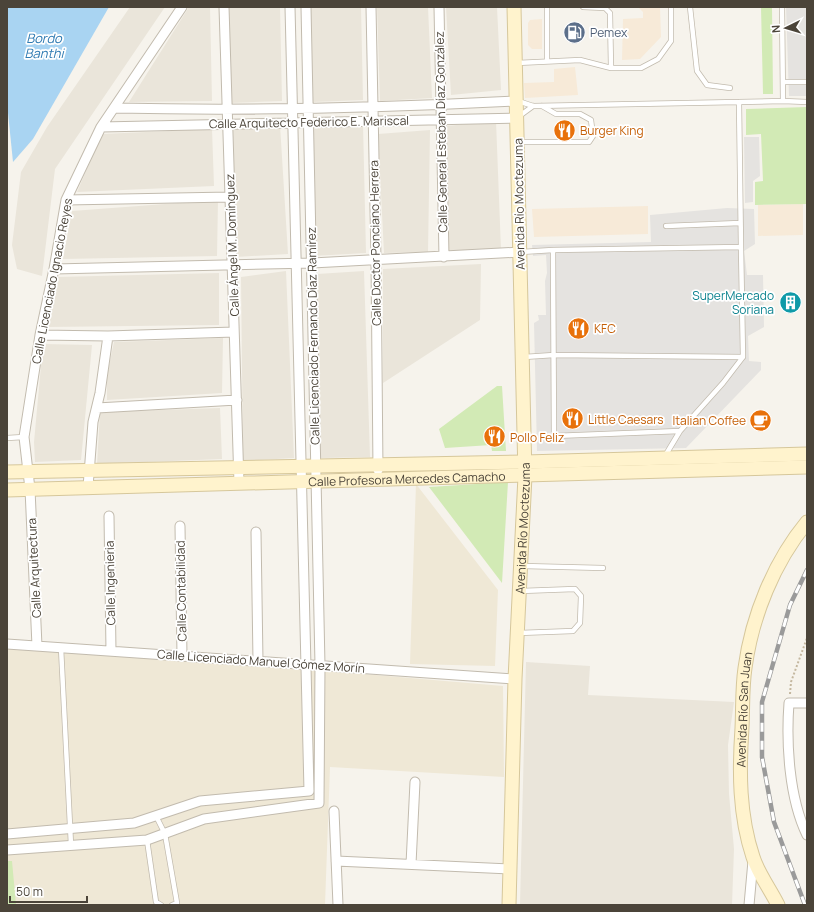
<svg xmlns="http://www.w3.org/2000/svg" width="814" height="912" font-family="Manrope,sans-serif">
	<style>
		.residential { fill: #eae5da }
		.commercial { fill: #f7ead8 }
		.education { fill: #efe8d6 }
		.green { fill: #d2eab5 }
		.parking { fill: #e5e3e0 }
		.water { fill: #a9d4f2 }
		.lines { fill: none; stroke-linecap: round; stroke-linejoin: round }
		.lane-casing { stroke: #c2bbae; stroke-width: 6 }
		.street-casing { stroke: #c2bbae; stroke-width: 11 }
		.secondary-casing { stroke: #d6c79b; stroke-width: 15 }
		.path { stroke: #c4b79f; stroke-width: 2; stroke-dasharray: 2 2; stroke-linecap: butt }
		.lane { stroke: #fff; stroke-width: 4.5 }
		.street { stroke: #fff; stroke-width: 9 }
		.secondary { stroke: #fff3cd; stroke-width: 13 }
		.rail-casing { stroke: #9a9a9a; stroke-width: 4.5 }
		.rail { stroke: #fff; stroke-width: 3; stroke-dasharray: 9; stroke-linecap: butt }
		.labels { text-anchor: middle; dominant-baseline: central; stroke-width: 3.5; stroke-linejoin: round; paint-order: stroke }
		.service-label { font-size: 12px; fill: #4e5e75; stroke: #fff; text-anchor: start }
		.street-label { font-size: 12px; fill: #4b4439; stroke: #fff }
		.food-label { font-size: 12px; fill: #c56008; stroke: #fff; text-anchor: start }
		.culture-label { font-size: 12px; fill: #0d838f; stroke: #fff; text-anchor: end }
		.water-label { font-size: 13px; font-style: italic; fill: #2e7ab2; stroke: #fff }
	</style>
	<rect width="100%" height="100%" fill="#f6f3ec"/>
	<path class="residential" d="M 130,7 L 165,7 L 55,169 L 42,276 L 17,269 L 12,245 L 21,172 L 47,127 Z
		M 189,7 L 210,7 L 212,101 L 129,102 Z
		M 229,7 L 280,7 L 282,101 L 231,103 Z
		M 310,7 L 361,7 L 363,100 L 313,102 Z
		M 377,7 L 428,7 L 432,98 L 380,101 Z
		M 446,7 L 497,7 L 501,90 L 451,95 Z
		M 496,121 L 501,250 L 449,250 L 447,126 Z
		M 363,124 L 366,253 L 313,256 L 310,129 Z
		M 280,125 L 288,254 L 236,257 L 233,128 Z
		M 212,129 L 214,186 L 77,192 L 102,134 Z
		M 430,130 L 428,252 L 384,253 L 378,134 Z
		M 218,200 L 217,256 L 63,259 L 72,211 Z
		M 481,264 L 480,320 L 383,383 L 383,269 Z
		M 286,271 L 294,458 L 243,461 L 241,277 Z
		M 364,271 L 370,457 L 321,458 L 317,274 Z
		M 219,273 L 219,325 L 47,327 L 57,277 Z
		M 223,338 L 222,393 L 107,400 L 107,375 L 114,342 Z
		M 43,344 L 92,345 L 81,460 L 35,462 L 34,442 Z
		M 220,408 L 222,459 L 97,464 L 100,412 Z
		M 526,662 L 590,666 L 588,695 L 734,702 L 728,745 L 729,794 L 734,849 L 732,905 L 520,905 Z"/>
	<path class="commercial" d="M 638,7 L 660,7 L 661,37 L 640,59 L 622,60 L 623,19 L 643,18 L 643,12 Z
		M 542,19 L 542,49 L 532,49 L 528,45 L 528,23 L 530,20 Z
		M 575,67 L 578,95 L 525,98 L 524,83 L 554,82 L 554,69 Z
		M 803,204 L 803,235 L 758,236 L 758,205 Z
		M 648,206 L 648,234 L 534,237 L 532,209 Z"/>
	<path class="education" d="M 416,484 L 498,590 L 495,666 L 410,664 Z
		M 7,646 L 61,648 L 503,686 L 504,777 L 330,767 L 325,905 L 7,905 Z"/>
	<path class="green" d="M 761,7 L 772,7 L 773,94 L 763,94 Z
		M 807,107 L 807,204 L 755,205 L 755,182 L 763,181 L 761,134 L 746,135 L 746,109 Z
		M 497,386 L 502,386 L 506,451 L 492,451 L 491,445 L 445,448 L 439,429 Z
		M 508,482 L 502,583 L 429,487 Z
		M 7,861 L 12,861 L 16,905 L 7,905 Z"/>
	<path class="parking" d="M 786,7 L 807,7 L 807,96 L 789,96 Z
		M 744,137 L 759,137 L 760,176 L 753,181 L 753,202 L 745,203 Z
		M 727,208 L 754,209 L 755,244 L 744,251 L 747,275 L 763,275 L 764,327 L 748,336 L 749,361 L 761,362 L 761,370 L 686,448 L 537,451 L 534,323 L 539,320 L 538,315 L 546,315 L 545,281 L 547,273 L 546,255 L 533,256 L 532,245 L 651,242 L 650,215 Z"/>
	<path class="water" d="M 7,7 L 109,7 L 33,139 L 13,162 L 7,103 Z"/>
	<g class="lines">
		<defs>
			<path id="lane" d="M 547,7 L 547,61
				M 583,7 L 605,8 L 610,13 L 611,68
				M 690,7 L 697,71 L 707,85 L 730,88
				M 517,63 L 580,60 L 611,68 L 641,68 L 658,59 L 671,41 L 671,7
				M 783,82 L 807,82
				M 518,101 L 533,106 L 739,102 L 741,247 L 553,250 L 521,252
				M 783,101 L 807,102
				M 739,102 L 783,101 L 782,7
				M 518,117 L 533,106
				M 519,142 L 589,142 L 593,136 L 591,120 L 580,114 L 556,114 L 542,106
				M 666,226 L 740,223
				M 553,250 L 554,436 L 680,431
				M 524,357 L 554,355 L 743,357
				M 7,438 L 24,437
				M 665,456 L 680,431 L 723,383 L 743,357 L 741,247
				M 523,566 L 603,568
				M 519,633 L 573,631 L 580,623 L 581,596 L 575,589 L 521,591
				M 61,648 L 71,845
				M 156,816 L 165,834 L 177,903 L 172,905
				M 147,840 L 156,902 L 161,905"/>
			<path id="street" d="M 224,7 L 239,483
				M 371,7 L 376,259 L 378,470
				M 439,7 L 444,257
				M 115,108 C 249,111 382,108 516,101
				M 101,127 L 517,118
				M 66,200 L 230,197
				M 54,269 L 312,263 L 520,252
				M 40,335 L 108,336 L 234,332
				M 97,408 L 237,400
				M 88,487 L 93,422 L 100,393 L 108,336
				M 109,516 L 111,651
				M 180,526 L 182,656
				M 256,532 L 258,661
				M 7,644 L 515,679
				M 37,646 L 30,489 L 24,437 L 40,335 L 54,269 L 66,200 L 101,127 L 182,7
				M 807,703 L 789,703 C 786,743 789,798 807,835
				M 334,811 L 338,905
				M 7,834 L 134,823 L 200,801 L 309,791 L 290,7
				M 7,850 L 147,840 L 204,819 L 319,803 L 320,665 L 306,7
				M 336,861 L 510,869
				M 411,864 L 415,782
				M 749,905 L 753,861"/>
			<g id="secondary">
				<path d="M 7,472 L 525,462 L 807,454"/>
				<path id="s1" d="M 7,490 L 807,467"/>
				<path id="s2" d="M 509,905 L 515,679 L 525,476 L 514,7"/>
				<path id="s3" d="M 778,905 C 770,889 758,873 753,857 C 739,815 739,771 742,728 C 743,708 742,688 745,668 C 752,616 774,562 807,522"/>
			</g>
		</defs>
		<use href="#lane" class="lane-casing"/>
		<use href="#street" class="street-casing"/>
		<use href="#secondary" class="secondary-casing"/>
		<path class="path" d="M 790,694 L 791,682 L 807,638"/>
		<use href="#lane" class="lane"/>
		<use href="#street" class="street"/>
		<use href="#secondary" class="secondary"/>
		<defs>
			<path id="rail" d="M 805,905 L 774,822 L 762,757 L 762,702 L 790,605 L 807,570"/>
		</defs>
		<use href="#rail" class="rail-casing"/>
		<use href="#rail" class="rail"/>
	</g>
	<defs>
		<symbol id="fuel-disc" viewBox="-11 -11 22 22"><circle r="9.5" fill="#5c6f8a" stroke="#fff"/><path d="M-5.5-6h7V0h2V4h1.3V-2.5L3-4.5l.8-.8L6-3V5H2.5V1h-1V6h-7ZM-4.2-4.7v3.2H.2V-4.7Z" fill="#fff"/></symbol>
		<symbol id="restaurant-disc" viewBox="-11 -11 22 22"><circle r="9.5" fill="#e8710a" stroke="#fff"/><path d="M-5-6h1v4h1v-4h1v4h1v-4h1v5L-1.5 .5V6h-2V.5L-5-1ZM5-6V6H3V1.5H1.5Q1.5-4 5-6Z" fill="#fff"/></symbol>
		<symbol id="building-disc" viewBox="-11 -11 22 22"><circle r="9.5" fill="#0f9aa8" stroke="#fff"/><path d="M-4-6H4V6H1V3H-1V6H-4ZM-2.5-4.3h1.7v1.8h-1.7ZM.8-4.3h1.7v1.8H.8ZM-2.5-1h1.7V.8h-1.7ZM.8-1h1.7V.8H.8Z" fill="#fff"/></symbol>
		<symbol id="cafe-disc" viewBox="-11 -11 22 22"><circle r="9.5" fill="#e8710a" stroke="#fff"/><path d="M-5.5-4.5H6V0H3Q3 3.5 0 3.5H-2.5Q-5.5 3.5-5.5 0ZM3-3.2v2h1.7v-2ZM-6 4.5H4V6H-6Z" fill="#fff"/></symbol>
	</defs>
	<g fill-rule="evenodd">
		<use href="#fuel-disc" x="562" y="20" width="25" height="25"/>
		<use href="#restaurant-disc" x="552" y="118" width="25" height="25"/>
		<use href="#building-disc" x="778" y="290" width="25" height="25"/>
		<use href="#restaurant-disc" x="566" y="316" width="25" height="25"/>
		<use href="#restaurant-disc" x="560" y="406" width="25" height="25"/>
		<use href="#cafe-disc" x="748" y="408" width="25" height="25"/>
		<use href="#restaurant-disc" x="482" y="424" width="25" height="25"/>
	</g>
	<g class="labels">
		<g class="service-label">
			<text x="590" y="32">Pemex</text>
		</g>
		<g class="street-label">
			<text transform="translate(309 122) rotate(-1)">Calle Arquitecto Federico E. Mariscal</text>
			<text transform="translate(441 132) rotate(-91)">Calle General Esteban Díaz González</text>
			<text transform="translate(519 204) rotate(-91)">Avenida Río Moctezuma</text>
			<text transform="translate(375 243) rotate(-91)">Calle Doctor Ponciano Herrera</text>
			<text transform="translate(232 245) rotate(-92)">Calle Ángel M. Domínguez</text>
			<text transform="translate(52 281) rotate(-79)">Calle Licenciado Ignacio Reyes</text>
			<text transform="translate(313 336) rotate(-91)">Calle Licenciado Fernando Díaz Ramírez</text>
			<text stroke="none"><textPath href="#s1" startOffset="400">Calle Profesora Mercedes Camacho</textPath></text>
			<text stroke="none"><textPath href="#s2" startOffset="377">Avenida Río Moctezuma</textPath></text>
			<text transform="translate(34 568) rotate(-93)">Calle Arquitectura</text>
			<text transform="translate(110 583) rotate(-91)">Calle Ingenieria</text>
			<text transform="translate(181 591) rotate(-91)">Calle Contabilidad</text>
			<text transform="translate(261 661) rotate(4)">Calle Licenciado Manuel Gómez Morín</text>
			<text stroke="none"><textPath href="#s3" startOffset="203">Avenida Río San Juan</textPath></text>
		</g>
		<g class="food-label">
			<text x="580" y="130">Burger King</text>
			<text x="594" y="328">KFC</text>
			<text x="588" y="419">Little Caesars</text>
			<text x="746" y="420" text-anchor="end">Italian Coffee</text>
			<text x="510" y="437">Pollo Feliz</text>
		</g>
		<g class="culture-label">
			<text x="774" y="295">SuperMercado<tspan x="774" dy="14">Soriana</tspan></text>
		</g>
		<g class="water-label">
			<text x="44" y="38">Bordo<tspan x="44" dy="15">Banthi</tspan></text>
		</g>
	</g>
	<rect width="814" height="912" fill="none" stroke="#4b4439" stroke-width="16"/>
	<g transform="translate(786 28) rotate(265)" stroke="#ffffff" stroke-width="3" paint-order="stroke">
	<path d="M0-3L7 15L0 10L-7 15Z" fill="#4b4439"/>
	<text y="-6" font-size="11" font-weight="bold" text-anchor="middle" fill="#4b4439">N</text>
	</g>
	<path d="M10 896v6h77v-6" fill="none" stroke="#4b4439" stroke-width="2"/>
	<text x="16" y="896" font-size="12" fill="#4b4439" stroke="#ffffff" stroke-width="3" paint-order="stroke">50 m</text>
</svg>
